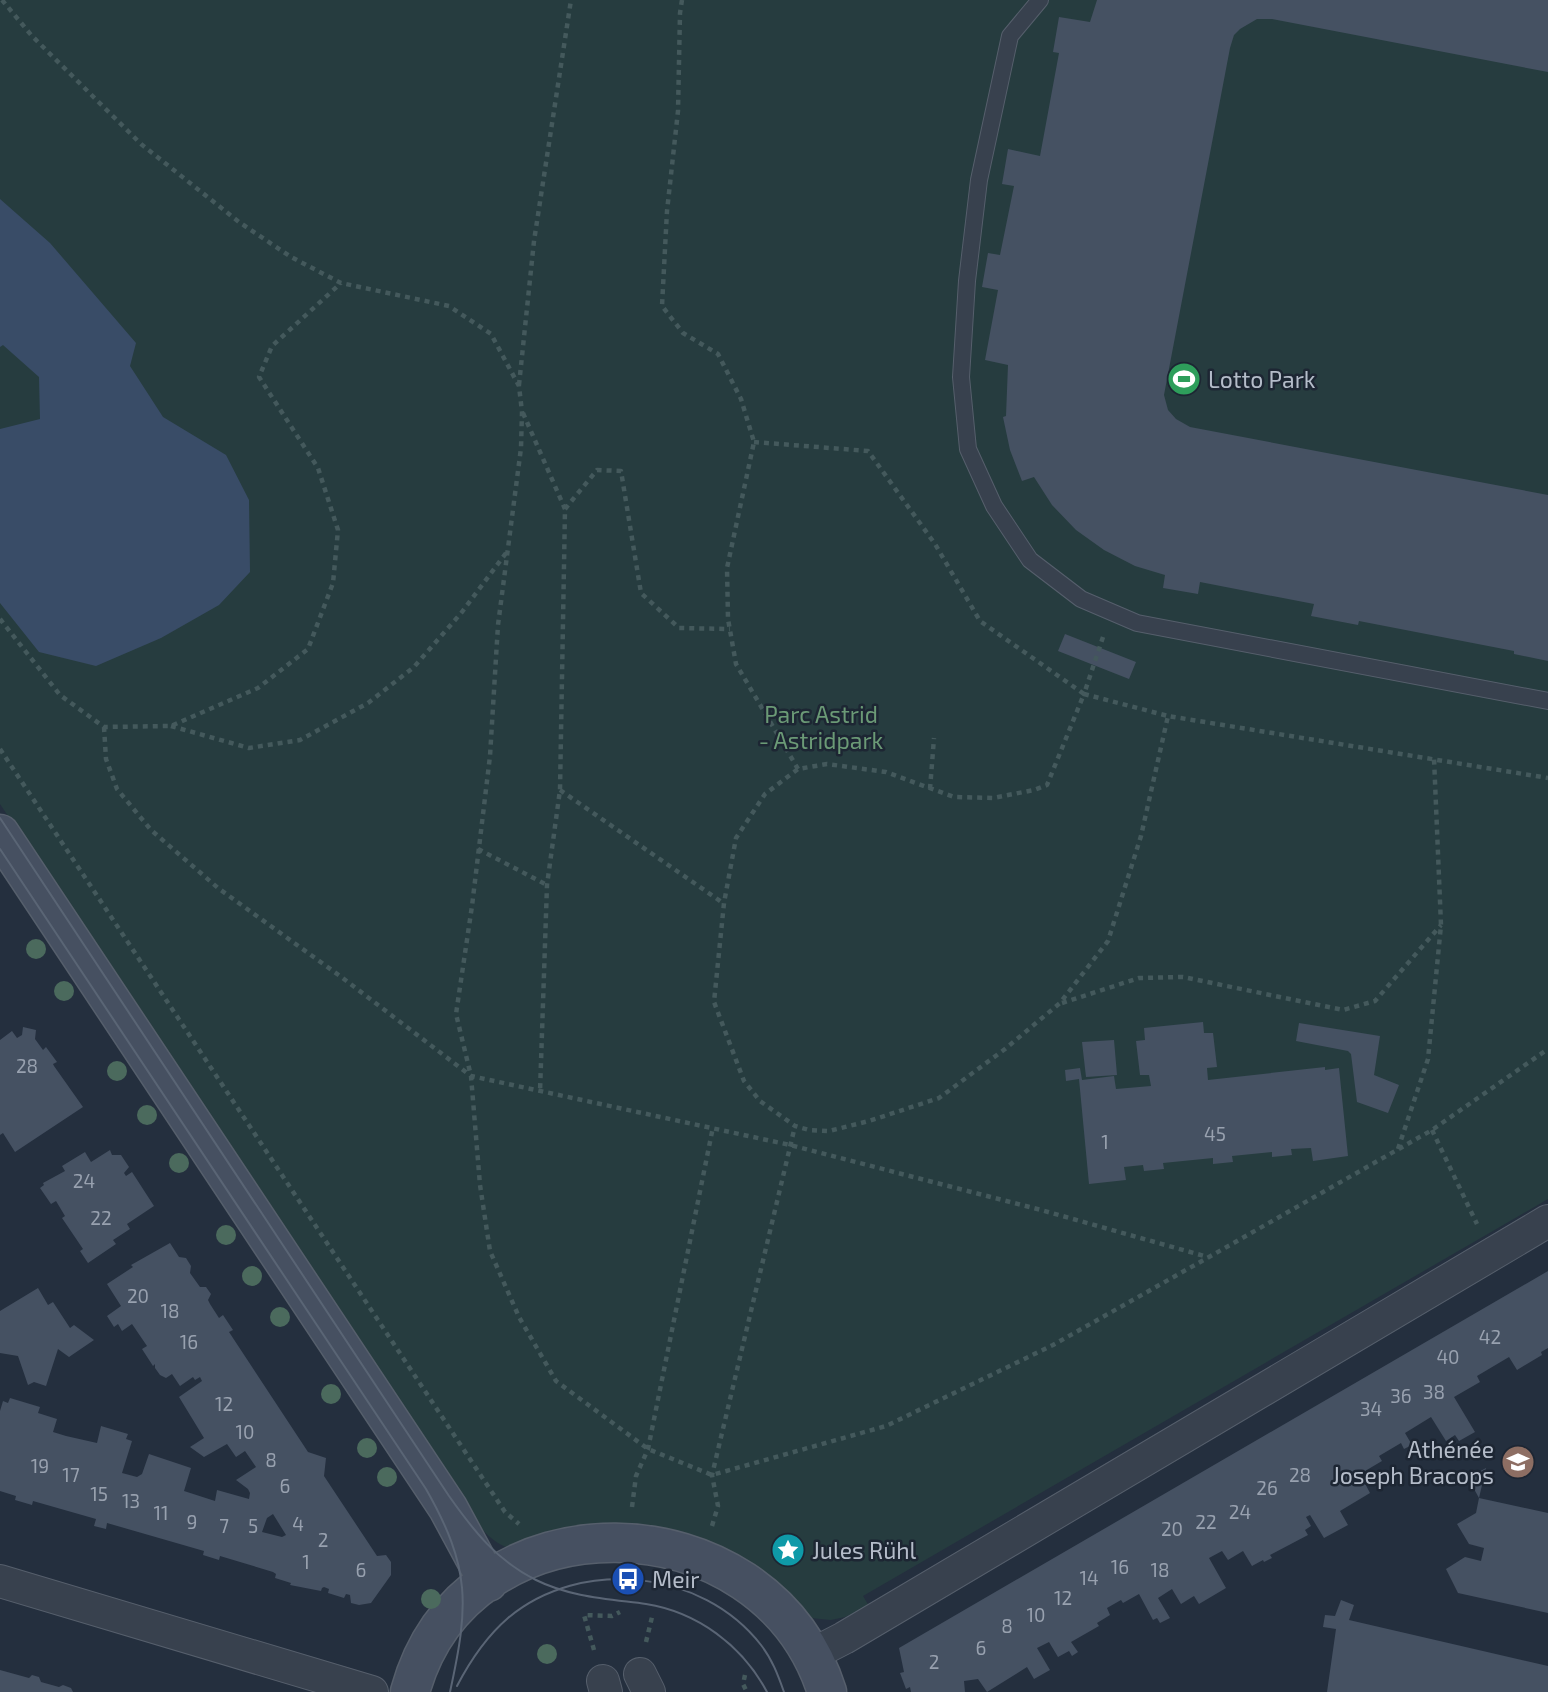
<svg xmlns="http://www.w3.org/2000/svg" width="1548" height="1692" font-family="'Exo 2',sans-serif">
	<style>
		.green { fill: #263c3f }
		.water { fill: #394c67 }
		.building { fill: #455162; fill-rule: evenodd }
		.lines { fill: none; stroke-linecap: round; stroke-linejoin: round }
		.lane-casing { stroke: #565f6c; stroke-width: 18 }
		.street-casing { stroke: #565f6c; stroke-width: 34 }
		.secondary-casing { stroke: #565f6c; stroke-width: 41 }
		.path { stroke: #44595c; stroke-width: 4.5; stroke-dasharray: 5 5; stroke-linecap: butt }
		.lane { stroke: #38414e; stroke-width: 16 }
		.street { stroke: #38414e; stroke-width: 32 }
		.secondary { stroke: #465061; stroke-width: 38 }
		.tram { stroke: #5a6575; stroke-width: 2 }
		.tree { fill: #4b6a5d }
		.labels { text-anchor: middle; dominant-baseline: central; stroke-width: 5; stroke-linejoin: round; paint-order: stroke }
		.number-label { font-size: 19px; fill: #98a1af }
		.poi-label { font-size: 23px; fill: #b4bcc9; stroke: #1d2633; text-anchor: start }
		.park-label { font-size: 23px; fill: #6b9a76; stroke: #1d2633 }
	</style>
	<rect width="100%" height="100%" fill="#242f3e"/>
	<path class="green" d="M 0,0 L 1548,0 L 1548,1199 L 863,1596 L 869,1606 L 845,1617 L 831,1620 L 811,1618 L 802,1614 L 750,1566 L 513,1549 C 484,1544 465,1504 450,1482 L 0,804 Z"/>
	<path class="water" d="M 0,199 L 50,243 L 136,343 L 130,366 L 163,417 L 226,455 L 249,500 L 250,572 L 219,605 L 161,638 L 96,666 L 39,652 L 0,603 L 0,429 L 40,419 L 39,377 L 3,345 L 0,347 Z"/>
	<path class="building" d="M 1097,0 L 1548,0 L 1548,72 L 1272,19 L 1257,19 L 1240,29 L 1234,35 L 1230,48 L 1164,395 L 1168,410 L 1176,419 L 1190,427 L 1548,495 L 1548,661 L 1514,654 L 1514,651 L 1359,621 L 1358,625 L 1311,616 L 1314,604 L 1200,582 L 1198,594 L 1163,588 L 1165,575 L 1135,566 L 1104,550 L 1076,530 L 1052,505 L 1034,477 L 1022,481 L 1010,450 L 1003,417 L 1006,416 L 1008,365 L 985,360 L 998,290 L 982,287 L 988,253 L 1000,255 L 1014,186 L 1002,184 L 1008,149 L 1040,156 L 1059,53 L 1053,52 L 1059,17 L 1090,22 Z
		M 1065,634 L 1136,662 L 1129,679 L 1058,651 Z
		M 1203,1022 L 1204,1033 L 1213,1033 L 1217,1067 L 1207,1068 L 1208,1080 L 1325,1067 L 1325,1070 L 1339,1068 L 1348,1156 L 1313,1161 L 1311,1148 L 1291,1149 L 1292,1155 L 1272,1157 L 1272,1152 L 1232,1156 L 1233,1162 L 1213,1164 L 1213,1158 L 1163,1163 L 1164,1169 L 1144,1171 L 1143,1165 L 1124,1167 L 1126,1180 L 1089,1184 L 1079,1079 L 1066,1081 L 1065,1070 L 1080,1068 L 1082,1080 L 1114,1076 L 1116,1089 L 1151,1086 L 1149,1075 L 1140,1075 L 1136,1041 L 1145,1040 L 1144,1028 Z
		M 1299,1023 L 1380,1036 L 1374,1075 L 1399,1085 L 1388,1113 L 1357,1102 L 1351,1054 L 1348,1051 L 1296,1041 Z
		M 23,1027 L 36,1030 L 35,1039 L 43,1050 L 46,1047 L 57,1062 L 53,1064 L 54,1066 L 83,1107 L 15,1152 L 3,1133 L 0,1135 L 0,1040 L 12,1031 L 17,1038 L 22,1035 Z
		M 1114,1040 L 1117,1075 L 1086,1077 L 1082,1042 Z
		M 110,1150 L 112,1155 L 121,1155 L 129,1167 L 124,1173 L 126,1176 L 132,1172 L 154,1206 L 127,1224 L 130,1229 L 113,1240 L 116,1244 L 88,1263 L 80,1251 L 83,1249 L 62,1218 L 65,1216 L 56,1201 L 51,1204 L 40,1188 L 44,1185 L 43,1183 L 65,1171 L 62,1166 L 85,1152 L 91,1162 Z
		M 170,1243 L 179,1257 L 186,1258 L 191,1266 L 190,1273 L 200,1287 L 206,1287 L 211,1294 L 208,1300 L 210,1304 L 219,1318 L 223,1315 L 233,1330 L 229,1332 L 308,1452 L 326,1458 L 324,1476 L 377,1556 L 386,1555 L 391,1562 L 391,1575 L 371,1603 L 359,1605 L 351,1603 L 350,1595 L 346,1594 L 344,1598 L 328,1593 L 329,1589 L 324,1587 L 322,1588 L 321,1591 L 290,1585 L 291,1583 L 275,1578 L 276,1574 L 273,1572 L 220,1556 L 219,1560 L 203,1555 L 204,1551 L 107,1523 L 106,1529 L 94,1526 L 96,1519 L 33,1501 L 32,1505 L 15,1500 L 16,1496 L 0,1491 L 0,1411 L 3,1401 L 8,1403 L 10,1398 L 40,1407 L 38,1413 L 57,1419 L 53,1432 L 66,1436 L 97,1443 L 101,1426 L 128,1434 L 126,1439 L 132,1441 L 122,1473 L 137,1477 L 142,1474 L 149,1454 L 191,1468 L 184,1491 L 215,1501 L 217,1490 L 249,1499 L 250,1493 L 248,1489 L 236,1480 L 256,1467 L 245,1451 L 236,1457 L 227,1444 L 204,1457 L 190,1447 L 204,1438 L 179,1397 L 202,1381 L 200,1377 L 195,1380 L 193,1377 L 180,1386 L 172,1374 L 166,1378 L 160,1375 L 155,1368 L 155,1364 L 153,1366 L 142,1349 L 147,1346 L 132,1324 L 122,1331 L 118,1324 L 114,1327 L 107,1316 L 121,1306 L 107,1284 L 133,1267 L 131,1265 ZM 273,1514 L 286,1535 L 282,1537 L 262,1532 L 267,1518 Z
		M 1548,1271 L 1548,1348 L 1541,1352 L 1542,1355 L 1517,1370 L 1509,1357 L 1477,1376 L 1480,1382 L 1454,1397 L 1475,1432 L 1459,1441 L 1455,1435 L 1446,1441 L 1431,1417 L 1405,1433 L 1412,1445 L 1404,1449 L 1401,1443 L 1379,1456 L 1382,1461 L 1360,1474 L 1370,1493 L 1340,1511 L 1348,1525 L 1324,1538 L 1310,1515 L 1306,1517 L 1311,1526 L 1305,1530 L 1308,1535 L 1270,1555 L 1272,1558 L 1264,1562 L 1263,1560 L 1252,1566 L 1243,1551 L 1228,1560 L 1222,1551 L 1209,1558 L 1226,1588 L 1199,1604 L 1194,1596 L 1181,1604 L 1172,1589 L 1158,1598 L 1170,1618 L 1160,1623 L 1157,1618 L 1153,1620 L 1139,1594 L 1123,1603 L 1121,1600 L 1107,1608 L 1110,1615 L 1097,1623 L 1099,1626 L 1071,1642 L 1078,1652 L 1072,1656 L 1069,1651 L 1058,1657 L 1049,1642 L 1037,1648 L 1050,1670 L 1034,1679 L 1027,1667 L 987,1692 L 978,1679 L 964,1681 L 965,1692 L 911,1692 L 910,1687 L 906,1689 L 900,1673 L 904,1672 L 899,1648 Z
		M 38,1288 L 48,1305 L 53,1302 L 70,1328 L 74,1325 L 94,1340 L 69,1357 L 58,1349 L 46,1386 L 34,1382 L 28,1385 L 18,1356 L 0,1353 L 0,1311 Z
		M 1486,1468 L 1479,1498 L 1548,1513 L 1548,1613 L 1458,1593 L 1446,1569 L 1465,1557 L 1481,1561 L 1484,1548 L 1469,1544 L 1457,1524 L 1476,1513 L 1479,1498 L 1468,1478 Z
		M 1341,1600 L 1354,1605 L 1349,1620 L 1548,1666 L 1548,1692 L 1327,1692 L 1336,1629 L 1323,1627 L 1325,1615 L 1335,1616 Z
		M 0,1670 L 29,1678 L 32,1675 L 39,1677 L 41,1682 L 59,1687 L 63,1685 L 71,1688 L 73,1692 L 0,1692 Z"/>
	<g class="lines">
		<defs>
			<path id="lane" d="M 1040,0 L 1010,36 L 979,180 L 967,281 L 961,377 L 968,449 L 994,506 L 1030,560 L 1081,599 L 1137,623 L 1548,701"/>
			<path id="street" d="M 0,1581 L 372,1692
				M 811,1655 L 844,1638 L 1548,1221
				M 640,1674 L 649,1692
				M 603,1681 L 606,1692"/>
			<path id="secondary" d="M 0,834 L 448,1508 L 488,1582
				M 410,1692 C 465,1490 765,1496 827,1692"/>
		</defs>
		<use href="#lane" class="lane-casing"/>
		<use href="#street" class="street-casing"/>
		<use href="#secondary" class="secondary-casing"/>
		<path class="path" d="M 2,0 L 32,36 L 141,144 L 239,222 L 291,257 L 341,283 L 449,306 L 491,334 L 519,386 L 522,412 L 521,448 L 498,625 L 490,756 L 472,906 L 456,1014 L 471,1076 L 480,1185 L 490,1251 L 519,1317 L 556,1381 L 648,1449 L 712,1475 L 886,1426 L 1053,1345 L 1209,1257 L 1432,1130 L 1548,1049
			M 682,0 L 680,13 L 678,111 L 667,211 L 662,306 L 683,333 L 718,354 L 741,399 L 754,442 L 727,568 L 728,619 L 736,664 L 798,769
			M 519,385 L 534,241 L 571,0
			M 523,413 L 565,509 L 560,790 L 547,885 L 540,1092
			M 754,442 L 868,451 L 935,544 L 980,621 L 1084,694 L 1047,785 L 1034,790 L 993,798 L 954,797 L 886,772 L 827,764 L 798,769 L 765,794 L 736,838 L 724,903 L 714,1002 L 744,1081 L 760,1101 L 795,1126 L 809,1130 L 829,1131 L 869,1121 L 939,1098 L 1005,1049 L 1060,1003 L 1108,941 L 1141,836 L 1168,716 L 1548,778
			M 565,509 L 597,470 L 621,471 L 641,593 L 679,628 L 730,629
			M 0,619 L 60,695 L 104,727 L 171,726 L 258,688 L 308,649 L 333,583 L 338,530 L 318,468 L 259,377 L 272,346 L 341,283
			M 1103,637 L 1084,694 L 1168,716
			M 171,726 L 249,748 L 300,740 L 368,703 L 414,667 L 462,612 L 506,553
			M 104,727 L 106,759 L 117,789 L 151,830 L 218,888 L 340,976 L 471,1076 L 790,1145 L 1041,1210 L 1208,1257
			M 0,749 L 505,1512 L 519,1524
			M 930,789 L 934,738
			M 560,790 L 723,903
			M 478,849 L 547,885
			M 1062,1003 L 1139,978 L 1183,977 L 1343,1010 L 1375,1001 L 1441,925
			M 1432,1130 L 1477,1224
			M 1398,1149 L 1428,1059 L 1441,925 L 1434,758
			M 632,1507 L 636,1476 L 648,1449 L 713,1127
			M 712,1526 L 718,1506 L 712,1475 L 795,1126
			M 646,1642 L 652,1617
			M 594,1650 L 584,1615 L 612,1616 L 620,1612
			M 745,1675 L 743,1684 L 747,1692"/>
		<use href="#lane" class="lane"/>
		<use href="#street" class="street"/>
		<use href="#secondary" class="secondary"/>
		<path class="tram" d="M 0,818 L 449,1496 C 473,1530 497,1561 536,1580 C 570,1597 609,1599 646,1604 C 697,1612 742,1645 767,1692
			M 0,849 L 426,1489 C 471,1568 469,1605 450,1692
			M 457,1686 C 470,1661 486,1637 508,1618 C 581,1557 702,1569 761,1645 C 772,1659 778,1675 784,1692"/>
	</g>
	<g class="tree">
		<circle cx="36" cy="949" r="10"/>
		<circle cx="64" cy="991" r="10"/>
		<circle cx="117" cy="1071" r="10"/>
		<circle cx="147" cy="1115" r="10"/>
		<circle cx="179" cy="1163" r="10"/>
		<circle cx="226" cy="1235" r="10"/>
		<circle cx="252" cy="1276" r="10"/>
		<circle cx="280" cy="1317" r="10"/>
		<circle cx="331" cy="1394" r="10"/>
		<circle cx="367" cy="1448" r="10"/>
		<circle cx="387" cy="1477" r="10"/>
		<circle cx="431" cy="1599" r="10"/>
		<circle cx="547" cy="1654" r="10"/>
	</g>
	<defs>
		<symbol id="stadium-disc" viewBox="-11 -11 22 22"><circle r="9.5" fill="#2e9e5b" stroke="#1d2633"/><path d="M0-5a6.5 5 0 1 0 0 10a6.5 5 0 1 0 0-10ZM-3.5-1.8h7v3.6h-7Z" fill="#fff"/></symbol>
		<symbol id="school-disc" viewBox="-11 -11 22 22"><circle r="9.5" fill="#8d6e63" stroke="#1d2633"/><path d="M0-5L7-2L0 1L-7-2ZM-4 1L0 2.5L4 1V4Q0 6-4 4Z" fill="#fff"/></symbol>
		<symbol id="sight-disc" viewBox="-11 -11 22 22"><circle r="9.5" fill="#0f9aa8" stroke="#1d2633"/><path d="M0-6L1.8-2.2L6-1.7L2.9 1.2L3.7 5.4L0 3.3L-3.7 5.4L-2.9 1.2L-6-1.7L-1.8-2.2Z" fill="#fff"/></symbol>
		<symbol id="bus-disc" viewBox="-11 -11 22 22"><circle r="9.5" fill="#1a4fb4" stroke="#1d2633"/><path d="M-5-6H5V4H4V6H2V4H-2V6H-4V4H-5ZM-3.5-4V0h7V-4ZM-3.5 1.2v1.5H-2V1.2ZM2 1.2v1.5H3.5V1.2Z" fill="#fff"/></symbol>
	</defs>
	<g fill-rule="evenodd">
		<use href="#stadium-disc" x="1165" y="360" width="38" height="38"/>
		<use href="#school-disc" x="1499" y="1443" width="38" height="38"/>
		<use href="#sight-disc" x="769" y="1531" width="38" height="38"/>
		<use href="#bus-disc" x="609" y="1560" width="38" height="38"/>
	</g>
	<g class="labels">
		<g class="number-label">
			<text x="27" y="1065">28</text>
			<text x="1215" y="1133">45</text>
			<text x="1105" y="1141">1</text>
			<text x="84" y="1180">24</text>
			<text x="101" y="1217">22</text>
			<text x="138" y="1295">20</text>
			<text x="170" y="1310">18</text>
			<text x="1490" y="1336">42</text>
			<text x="189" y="1341">16</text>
			<text x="1448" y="1356">40</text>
			<text x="1434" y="1391">38</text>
			<text x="1401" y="1395">36</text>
			<text x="224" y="1403">12</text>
			<text x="1371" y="1408">34</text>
			<text x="245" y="1431">10</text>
			<text x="271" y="1459">8</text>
			<text x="40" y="1465">19</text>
			<text x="71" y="1474">17</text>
			<text x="1300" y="1474">28</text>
			<text x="285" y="1485">6</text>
			<text x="1267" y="1487">26</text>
			<text x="99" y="1493">15</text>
			<text x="131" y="1500">13</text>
			<text x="1240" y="1511">24</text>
			<text x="161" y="1512">11</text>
			<text x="192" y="1521">9</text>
			<text x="1206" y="1521">22</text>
			<text x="298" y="1523">4</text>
			<text x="224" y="1525">7</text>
			<text x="253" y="1525">5</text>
			<text x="1172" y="1528">20</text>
			<text x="323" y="1539">2</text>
			<text x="306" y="1561">1</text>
			<text x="1120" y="1566">16</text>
			<text x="361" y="1569">6</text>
			<text x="1160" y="1569">18</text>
			<text x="1089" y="1577">14</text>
			<text x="1063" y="1597">12</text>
			<text x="1036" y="1614">10</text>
			<text x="1007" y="1625">8</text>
			<text x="981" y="1647">6</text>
			<text x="934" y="1661">2</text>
		</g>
		<g class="poi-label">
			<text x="1208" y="379">Lotto Park</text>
			<text x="1494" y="1449" text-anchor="end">Athénée<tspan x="1494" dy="26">Joseph Bracops</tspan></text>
			<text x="812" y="1550">Jules Rühl</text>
			<text x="652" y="1579">Meir</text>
		</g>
		<g class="park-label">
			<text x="821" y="714">Parc Astrid<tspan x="821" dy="26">- Astridpark</tspan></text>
		</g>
	</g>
</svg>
